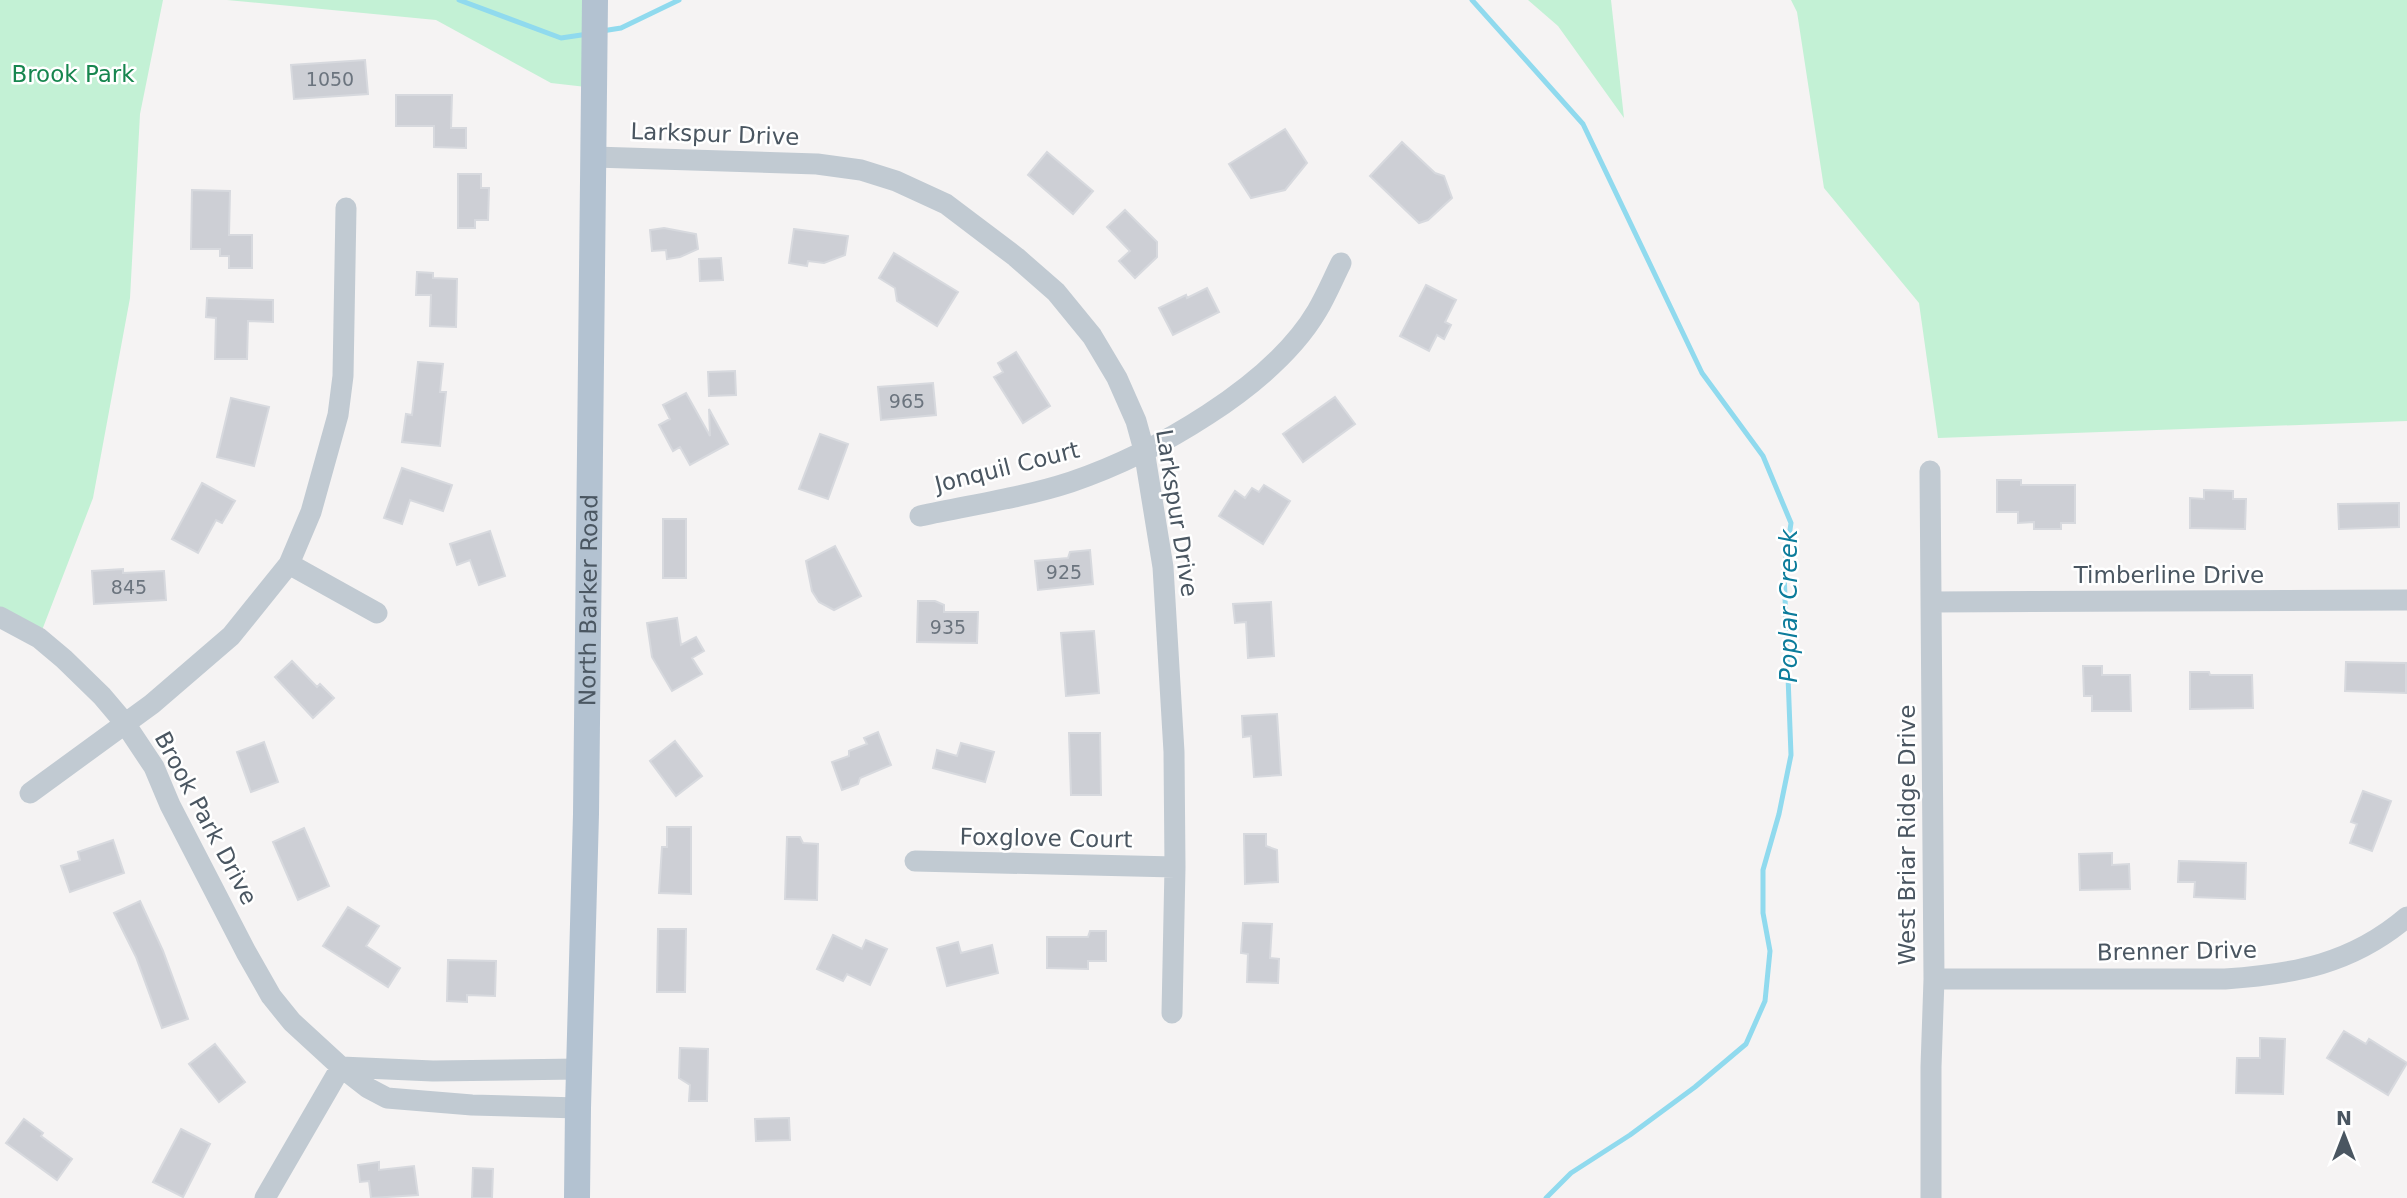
<svg xmlns="http://www.w3.org/2000/svg" width="2407" height="1198" viewBox="0 0 2407 1198" font-family="'DejaVu Sans',sans-serif">
  <style>
    .green { fill: #c3f1d5 }
    .lines { fill: none; stroke-linecap: round; stroke-linejoin: round }
    .stream { stroke: #90daee; stroke-width: 5 }
    .building { fill: #cdcfd5; stroke: #d7d9de; stroke-width: 2 }
    .minor { stroke: #c1cad2; stroke-width: 21 }
    .major { stroke: #b3c2d1; stroke-width: 26 }
    .labels { text-anchor: middle; dominant-baseline: central; stroke-width: 5; stroke-linejoin: round; paint-order: stroke }
    .number-label { font-size: 19px; fill: #6b747e }
    .park-label { font-size: 23px; fill: #17864f; stroke: #fff }
    .street-label { font-size: 23px; fill: #4a5661; stroke: #fff }
    .water-label { font-size: 24px; font-style: italic; fill: #0c7c9b; stroke: #fff }
  </style>
  <rect width="100%" height="100%" fill="#f5f3f3"/>
  <path class="green" d="M0,0H163L140,114L130,298L93,498L39,638L0,617Z
    M227,0H595V88L551,83L436,20Z
    M1528,0H1611L1624,118L1558,26Z
    M1791,0H2407V421L1938,438L1919,303L1824,188L1797,12Z"/>
  <g class="lines">
    <path class="stream" d="M459,0L561,38L588,34
      M1472,0L1583,124L1702,373L1763,456L1791,523L1784,571L1791,755L1779,814L1763,870V913L1770,951L1765,1001L1746,1044L1695,1087L1630,1135L1571,1173L1546,1198
      M602,31L621,28L679,0"/>
  </g>
  <path class="building" d="M365,60L368,94L294,99L291,65Z
    M396,95H452L451,128H466V148L434,147V126H396Z
    M1285,129L1307,163L1285,190L1251,198L1229,164Z
    M1402,142L1435,173L1444,176L1452,198L1428,220L1419,223L1370,176Z
    M1047,152L1093,191L1073,214L1028,175Z
    M458,174H481V188H489L488,220H475V228H458Z
    M192,190L230,191L229,235H252V268H229V256H220V249H191Z
    M1125,210L1157,242V257L1135,278L1119,261L1130,251L1107,227Z
    M664,228L696,234L698,249L680,257L667,259L666,250L652,251L650,230Z
    M794,229L848,236L845,255L824,263L808,261L807,266L789,263Z
    M894,253L958,292L937,326L897,301L895,288L879,278Z
    M721,258L723,280L700,281L699,259Z
    M417,272L433,273V278L457,279L456,327L430,326L431,295H416Z
    M1426,285L1456,300L1445,322L1451,325L1444,339L1437,335L1429,351L1400,336Z
    M1207,288L1219,312L1173,335L1159,308L1186,295L1187,298Z
    M207,298L273,300V322L248,321L247,359H215L216,318L206,317Z
    M1016,352L1050,406L1023,423L994,377L1003,372L998,363Z
    M418,362L443,364L440,392H446L440,446L402,442L406,414L412,415Z
    M735,371L736,395L709,396L708,372Z
    M933,383L936,415L881,420L878,387Z
    M686,393L710,436L709,409L728,444L690,465L680,447L673,451L659,425L670,419L663,405Z
    M1335,397L1355,424L1303,462L1283,434Z
    M231,398L269,407L254,466L217,457Z
    M820,434L848,444L828,499L799,489Z
    M402,468L452,485L443,511L410,500L402,524L384,518Z
    M1997,480H2021V485H2075V523H2061V529H2034V522L2018,523V512H1997Z
    M202,483L235,501L222,523L216,520L198,553L172,539Z
    M1264,485L1290,501L1263,544L1219,516L1235,491L1245,498L1252,488L1259,492Z
    M2204,490L2233,491V499H2246L2245,529L2190,528V498L2204,499Z
    M2399,503V527L2339,529L2338,504Z
    M663,519H686V578H663Z
    M490,531L505,576L479,585L470,560L457,565L450,544Z
    M835,546L861,596L834,610L819,602L812,591L806,561Z
    M1090,550L1093,584L1038,590L1035,561L1068,558L1070,552Z
    M123,569V573L164,571L166,600L94,604L92,571Z
    M918,601H935L944,605V612H978L977,643L917,642Z
    M1271,602L1274,656L1248,658L1246,622L1235,623L1233,604Z
    M677,618L681,645L696,637L704,651L692,658L702,674L672,691L652,657L647,623Z
    M1094,631L1099,693L1066,696L1061,633Z
    M292,661L317,687L320,684L334,698L313,718L275,677Z
    M2346,662L2406,663V693L2345,691Z
    M2083,666H2102V675H2130L2131,711H2092V696H2084Z
    M2190,672H2209L2210,675H2252L2253,708L2190,709Z
    M1277,714L1281,775L1254,777L1251,736L1243,737L1242,716Z
    M878,732L891,765L860,778L858,784L842,790L832,762L849,756V751L867,744L864,738Z
    M1069,733H1100L1101,795H1071Z
    M675,741L702,776L676,796L650,761Z
    M264,742L278,782L251,792L237,752Z
    M961,743L994,752L985,782L933,768L937,750L957,756Z
    M2363,791L2391,801L2372,851L2350,843L2357,824L2351,822Z
    M667,827H691V894L659,893L662,847H667Z
    M304,828L329,886L298,900L273,842Z
    M1244,834H1266V846L1277,850L1278,882L1245,884Z
    M787,837H800L803,843L818,844L817,900L785,899Z
    M113,840L124,873L70,892L61,866L80,860L78,852Z
    M2112,853V865L2129,864L2130,889L2080,890L2079,854Z
    M2179,861L2246,863L2245,899L2194,897L2195,882H2178Z
    M140,901L163,951L188,1019L162,1028L136,957L114,913Z
    M348,907L379,926L366,946L400,968L388,987L323,946Z
    M1243,923L1272,924L1270,958L1279,959L1278,983L1247,982L1248,954L1241,953Z
    M658,929H686L685,992H657Z
    M1090,931H1106V961H1088V969L1047,968V937H1088Z
    M833,935L862,949L866,940L887,949L870,985L847,974L843,981L817,969Z
    M958,942L961,953L992,945L998,973L947,986L937,948Z
    M448,960L496,961L495,996L467,995V1002L447,1001Z
    M2344,1031L2366,1044L2369,1039L2407,1063L2388,1095L2327,1058Z
    M2260,1038L2285,1039L2283,1094L2236,1093L2237,1058H2260Z
    M215,1044L245,1082L219,1102L189,1064Z
    M680,1048L708,1049L707,1101H689L690,1085L679,1078Z
    M789,1118L790,1140L756,1141L755,1119Z
    M24,1119L43,1133L41,1136L72,1159L57,1180L6,1143Z
    M181,1129L210,1144L183,1197L153,1182Z
    M379,1162V1170L414,1166L418,1195L371,1198L369,1181L360,1182L358,1165Z
    M473,1168L493,1169L492,1198H472Z"/>
  <g class="lines">
    <path class="minor" d="M594,157L817,164L861,170L896,181L946,204L1016,257L1056,292L1092,336L1117,378L1136,421L1144,450L1163,567L1174,752L1175,867L1172,1013
      M1930,471L1934,979L1931,1067V1198
      M920,516C970,505 1022,498 1071,482C1153,454 1272,387 1317,311C1326,296 1333,279 1341,263
      M289,564L377,613
      M1932,602L2407,600
      M0,617L39,638L64,659L102,696L124,722L154,767L170,805L246,952L271,996L292,1022L341,1067L368,1088L387,1098L472,1105L578,1108
      M30,793L152,704L231,636L289,564L311,512L338,415L343,376L346,208
      M915,861L1175,867
      M1934,979H2225C2295,974 2352,964 2407,917
      M341,1067L433,1071L578,1069
      M265,1198L341,1067"/>
    <path class="major" id="s1" d="M577,1198L578,1108L586,814L595,0"/>
  </g>
  <g class="labels">
    <g class="number-label">
      <text x="330" y="79">1050</text>
      <text x="907" y="401">965</text>
      <text x="1064" y="572">925</text>
      <text x="129" y="587">845</text>
      <text x="948" y="627">935</text>
    </g>
    <g class="park-label">
      <text x="73" y="74">Brook Park</text>
    </g>
    <g class="street-label">
      <text transform="translate(715 134) rotate(2)">Larkspur Drive</text>
      <text transform="translate(1007 467) rotate(-14)">Jonquil Court</text>
      <text transform="translate(1177 513) rotate(81)">Larkspur Drive</text>
      <text x="2169" y="575">Timberline Drive</text>
      <text stroke="none"><textPath href="#s1" startOffset="598">North Barker Road</textPath></text>
      <text transform="translate(206 818) rotate(62)">Brook Park Drive</text>
      <text transform="translate(1907 835) rotate(-90)">West Briar Ridge Drive</text>
      <text transform="translate(1046 838) rotate(1)">Foxglove Court</text>
      <text transform="translate(2177 951) rotate(-1)">Brenner Drive</text>
    </g>
    <g class="water-label">
      <text transform="translate(1789 606) rotate(-90)">Poplar Creek</text>
    </g>
  </g>
  <g transform="translate(2344 1135)" stroke="#ffffff" stroke-width="5" paint-order="stroke">
  <path d="M0-5L12 26L0 18L-12 26Z" fill="#4a5661"/>
  <text y="-10" font-size="19" font-weight="bold" text-anchor="middle" fill="#4a5661">N</text>
  </g>
</svg>
